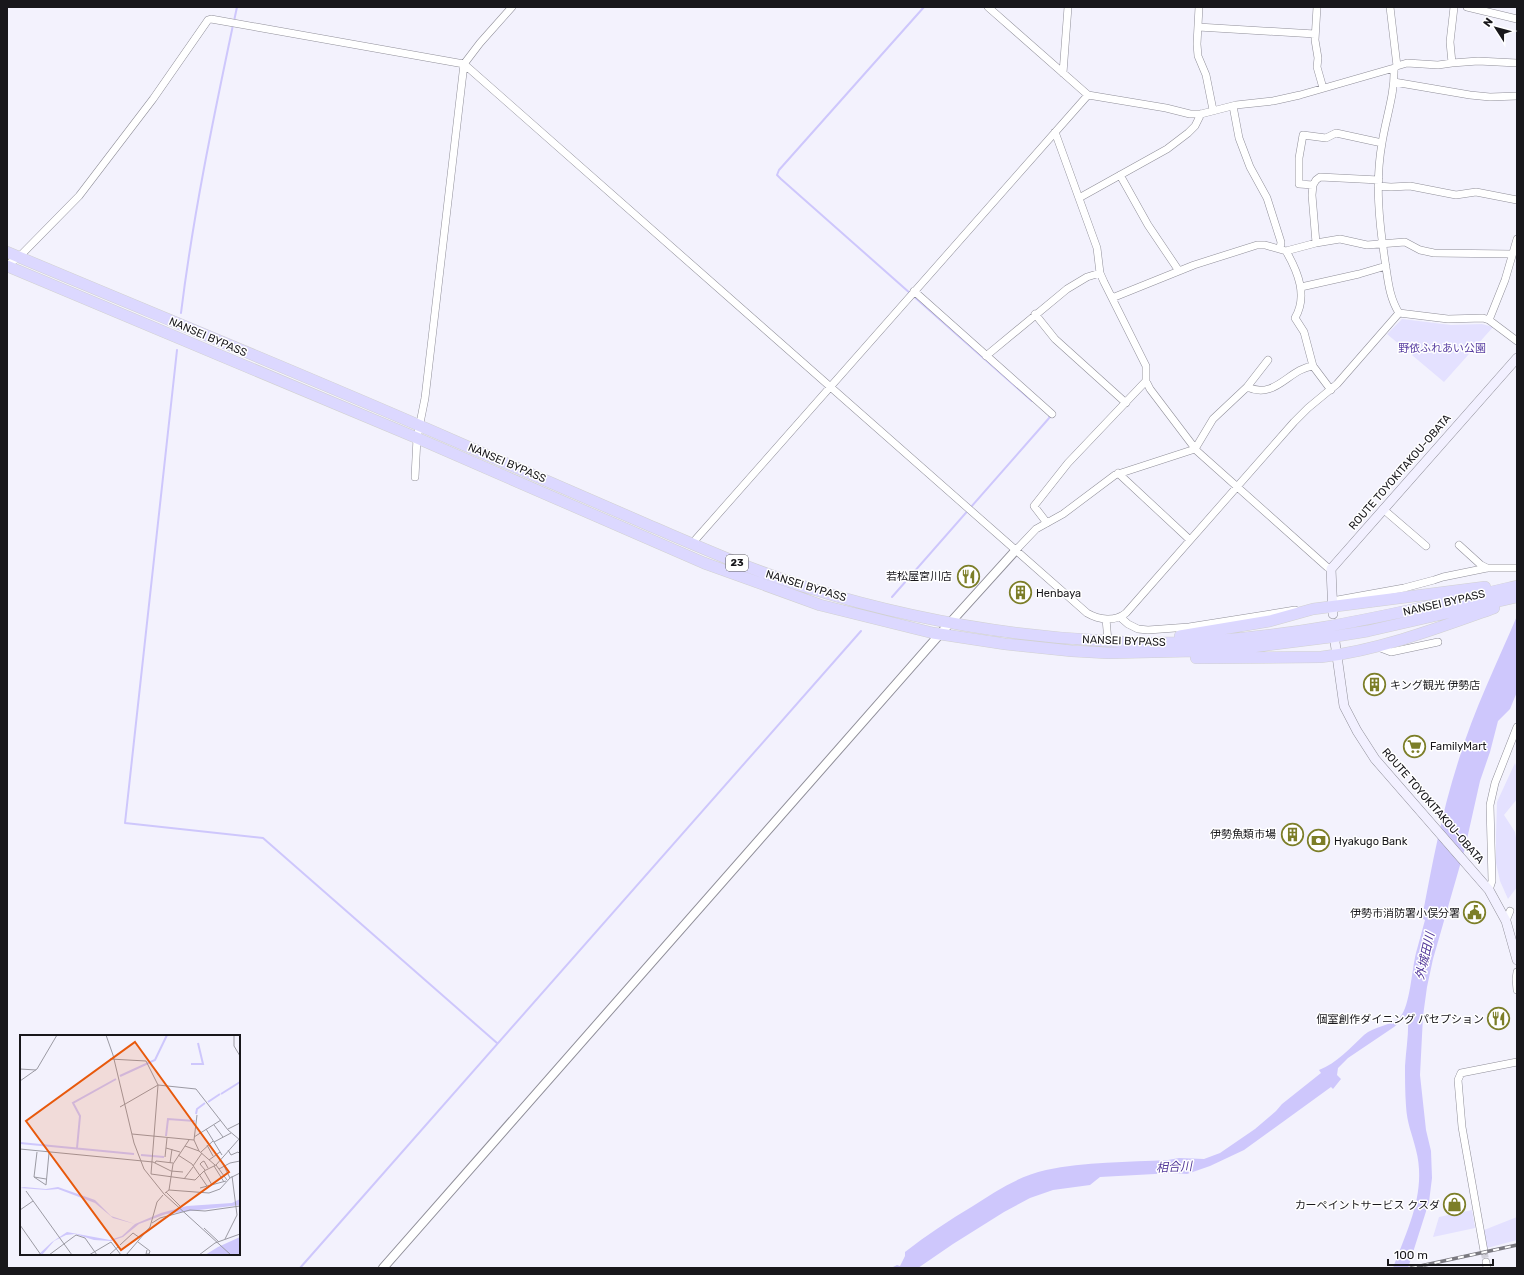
<svg xmlns="http://www.w3.org/2000/svg" width="1524" height="1275" viewBox="0 0 1524 1275" font-family="Rubik,'Noto Sans JP',sans-serif">
  <style>
    .green { fill: #e4e1ff }
    .water { fill: #cec7fc }
    .lines { fill: none; stroke-linecap: round; stroke-linejoin: round }
    .stream { stroke: #cec7fc; stroke-width: 2 }
    .minor-tunnel { stroke: #d2d1db; stroke-width: 7; stroke-dasharray: 7 3.5; stroke-linecap: butt }
    .minor-casing { stroke: #908f99; stroke-width: 8 }
    .tertiary-casing { stroke: #908f99; stroke-width: 10 }
    .secondary-casing { stroke: #908f99; stroke-width: 10 }
    .trunk-casing { stroke: #d1d1d1; stroke-width: 12 }
    .minor { stroke: #fff; stroke-width: 7 }
    .tertiary { stroke: #fff; stroke-width: 8 }
    .secondary { stroke: #f2f0ff; stroke-width: 9 }
    .trunk { stroke: #dcd8ff; stroke-width: 11 }
    .rail-casing { stroke: #7a7980; stroke-width: 3.5 }
    .rail { stroke: #fff; stroke-width: 2; stroke-dasharray: 6; stroke-linecap: butt }
    .labels { text-anchor: middle; dominant-baseline: central; stroke-width: 3; stroke-linejoin: round; paint-order: stroke }
    .shield { fill: #fff; stroke: #5d5d5f; stroke-width: 1 }
    .shield-label { font-size: 10px; font-weight: bold; fill: #18171b }
    .street-label { font-size: 11px; fill: #18171b; stroke: #fff }
    .park-label { font-size: 11px; fill: #583ea1; stroke: #fff }
    .poi-label { font-size: 11px; fill: #18171b; stroke: #fff; text-anchor: end }
    .water-label { font-size: 12px; font-style: italic; fill: #503598; stroke: #fff }
    .inset-river { fill: none; stroke: #cec7fc; stroke-width: 2 }
    .inset-road { fill: none; stroke: #9b9aa3; stroke-width: 1 }
    .view { fill: #e8590c; fill-opacity: 0.15; stroke: #e8590c; stroke-width: 2 }
    .inset-edge { fill: none; stroke: #18171b; stroke-width: 2 }
  </style>
  <rect width="100%" height="100%" fill="#f3f2fd"/>
  <path class="green" d="M1402,319L1451,325L1482,324L1493,327L1444,382L1387,334Z
    M1515,763L1517,769V799L1504,815L1515,832L1517,844V887L1508,899L1500,881L1496,863V835L1497,802Z
    M1472,1210L1475,1228L1433,1237L1439,1217Z
    M1517,1217V1240L1487,1248L1484,1230Z"/>
  <path class="water" d="M1517,616V692L1510,709L1498,721L1490,752L1480,781L1465,848L1433,959L1427,987L1423,1016L1420,1075L1426,1130L1431,1151L1432,1178L1429,1202L1408,1268H1393C1407,1230 1427,1192 1416,1150C1412,1133 1407,1124 1406,1106C1405,1092 1405,1079 1405,1066C1406,1050 1409,1033 1408,1017L1407,1016L1394,1027L1348,1058L1338,1068L1337,1075L1341,1079L1333,1089L1331,1087L1244,1150L1210,1166L1187,1174L1173,1173L1100,1177L1090,1185L1053,1190L1030,1198L1004,1212L953,1244L918,1268H891L897,1265L900,1266L905,1256V1252C927,1235 949,1220 973,1206C996,1191 1019,1176 1046,1170C1084,1162 1129,1162 1168,1160L1179,1158L1204,1159L1220,1153L1255,1129L1276,1111L1282,1104L1321,1073L1319,1070C1337,1063 1350,1048 1364,1035C1374,1026 1391,1026 1400,1017C1410,1007 1412,968 1416,953C1419,942 1422,931 1425,920L1422,918C1432,865 1442,811 1459,759C1474,710 1497,663 1517,616Z"/>
  <g class="lines">
    <path class="stream" d="M924,7L779,170L777,175L781,179L1032,401
      M234,21L237,7
      M181,313C193,216 213,120 233,25
      M177,350L125,823L263,838L497,1043
      M892,597L1050,417L1049,416
      M300,1268L861,631"/>
    <path class="minor-tunnel" d="M1484,1251L1486,1262"/>
    <defs>
      <path id="minor" d="M988,7L1088,95L1166,108L1190,114H1201L1236,105L1273,101L1300,95L1394,68
        M1199,7L1197,44L1198,56L1206,75L1213,110
        M1317,7L1315,40L1318,58L1317,67L1323,88
        M1390,7L1397,66L1394,68C1395,94 1386,117 1382,143C1375,182 1379,222 1385,261C1388,280 1389,297 1399,313
        M1467,7L1517,19
        M1198,27L1315,34
        M1452,63L1450,42L1454,7
        M1397,66L1407,63L1438,65L1452,63L1478,61L1517,63
        M1063,73L1068,7
        M1394,82L1470,95L1490,97L1517,96
        M1233,106L1239,138L1250,167L1267,198L1281,242L1280,249
        M1055,132L1097,248L1100,273L1104,282L1146,366V381L1150,389L1197,451L1327,567L1331,569
        M1120,175L1148,225L1179,271
        M1379,180L1320,177L1316,180L1313,185L1299,184V158L1303,135L1326,138L1336,133L1382,143
        M1313,185L1312,195L1316,243
        M1378,186L1391,187L1410,186L1456,195L1476,192L1517,200
        M1079,198L1167,149L1188,133L1195,126L1201,114
        M1286,251C1298,272 1308,296 1295,318L1304,332L1313,366L1331,390
        M7,265L19,257L79,196L153,99L208,20L211,19L464,64L1087,613C1099,620 1115,622 1126,613L1294,422L1308,408L1337,384L1399,313
        M1301,287L1359,274L1386,266
        M914,291L1052,414
        M1112,298L1194,265L1257,245H1265L1286,251L1316,243L1340,239L1367,245L1405,242L1420,250L1434,253L1512,254
        M1399,313L1448,319L1483,318L1489,320L1517,341
        M1035,314L1055,339L1126,403
        M1489,320L1505,280L1517,239
        M986,356L1067,289L1087,277L1100,273
        M1247,387C1276,400 1288,369 1313,366
        M1118,473L1190,540
        M415,477L417,438L425,398L464,64L480,43L512,7
        M1383,509L1426,546
        M1047,523L1034,506L1068,463L1146,381
        M696,539L1088,95
        M1459,545L1481,565L1487,568
        M1015,551L1036,529L1063,514L1115,475L1195,449L1213,419L1247,387L1268,360
        M1332,601L1404,588L1434,580L1443,577L1487,568H1516
        M1120,617L1128,624L1138,629L1148,630L1189,627L1295,610
        M1106,619L1108,641
        M1378,647L1391,652L1438,642
        M1489,890L1492,881L1490,805L1495,783L1517,727
        M1506,921L1510,911
        M1517,972L1516,979L1517,990
        M1484,1251L1462,1127L1458,1080L1461,1073L1517,1062
        M1486,1262L1487,1268"/>
      <path id="tertiary" d="M383,1268L940,634L1015,551"/>
      <path id="secondary" d="M1333,614L1331,569L1517,358
        M1335,642L1344,706L1357,731L1375,759L1489,890L1506,921L1517,960"/>
      <path id="trunk" d="M7,252C154,314 302,374 448,438C514,467 580,495 646,524C700,547 753,571 809,588C906,618 1007,636 1107,641C1118,641 1128,643 1139,643C1268,645 1393,615 1517,586
        M7,266L417,438L704,563L820,605L933,633L1005,644L1072,651L1108,653L1196,651L1244,648L1331,637L1368,631L1517,597
        M1180,636L1270,621L1313,609L1485,587
        M1196,658L1321,657C1380,650 1438,628 1494,608"/>
    </defs>
    <use href="#minor" class="minor-casing"/>
    <use href="#tertiary" class="tertiary-casing"/>
    <use href="#secondary" class="secondary-casing"/>
    <use href="#trunk" class="trunk-casing"/>
    <use href="#minor" class="minor"/>
    <use href="#tertiary" class="tertiary"/>
    <use href="#secondary" class="secondary"/>
    <use href="#trunk" class="trunk"/>
    <defs>
      <path id="rail" d="M1411,1268L1517,1245"/>
    </defs>
    <use href="#rail" class="rail-casing"/>
    <use href="#rail" class="rail"/>
  </g>
  <defs>
    <symbol id="restaurant-ring" viewBox="-11 -11 22 22"><circle r="9.5" fill="#fff" stroke="#7c7e28" stroke-width="1.5"/><path d="M-5-6h1v4h1v-4h1v4h1v-4h1v5L-1.5 .5V6h-2V.5L-5-1ZM5-6V6H3V1.5H1.5Q1.5-4 5-6Z" fill="#7c7e28"/></symbol>
    <symbol id="building-ring" viewBox="-11 -11 22 22"><circle r="9.5" fill="#fff" stroke="#7c7e28" stroke-width="1.5"/><path d="M-4-6H4V6H1V3H-1V6H-4ZM-2.5-4.3h1.7v1.8h-1.7ZM.8-4.3h1.7v1.8H.8ZM-2.5-1h1.7V.8h-1.7ZM.8-1h1.7V.8H.8Z" fill="#7c7e28"/></symbol>
    <symbol id="supermarket-ring" viewBox="-11 -11 22 22"><circle r="9.5" fill="#fff" stroke="#7c7e28" stroke-width="1.5"/><path d="M-6-5.5h2.5l.6 2H6L4.5 2H-2.5L-4.4-4H-6ZM-1.5 3.2a1.3 1.3 0 1 0 .1 0ZM3 3.2a1.3 1.3 0 1 0 .1 0Z" fill="#7c7e28"/></symbol>
    <symbol id="bank-ring" viewBox="-11 -11 22 22"><circle r="9.5" fill="#fff" stroke="#7c7e28" stroke-width="1.5"/><path d="M-6-4H6V4H-6ZM0-2.3a2.3 2.3 0 1 0 0 4.6a2.3 2.3 0 1 0 0-4.6Z" fill="#7c7e28"/></symbol>
    <symbol id="civic-ring" viewBox="-11 -11 22 22"><circle r="9.5" fill="#fff" stroke="#7c7e28" stroke-width="1.5"/><path d="M-.6-6.5H3V-4.5H.6V-3L4-1V1h2V6H-6V1h2V-1L-.6-3ZM-1.2 2.5V6h2.4V2.5Z" fill="#7c7e28"/></symbol>
    <symbol id="shop-ring" viewBox="-11 -11 22 22"><circle r="9.5" fill="#fff" stroke="#7c7e28" stroke-width="1.5"/><path d="M-5-2.5h2.3a2.7 3.5 0 0 1 5.4 0H5L5.5 6h-11ZM-1.5-2.5h3a1.5 2.3 0 0 0-3 0Z" fill="#7c7e28"/></symbol>
  </defs>
  <g fill-rule="evenodd">
    <use href="#restaurant-ring" x="956" y="564" width="25" height="25"/>
    <use href="#building-ring" x="1008" y="580" width="25" height="25"/>
    <use href="#building-ring" x="1362" y="672" width="25" height="25"/>
    <use href="#supermarket-ring" x="1402" y="734" width="25" height="25"/>
    <use href="#building-ring" x="1280" y="822" width="25" height="25"/>
    <use href="#bank-ring" x="1306" y="828" width="25" height="25"/>
    <use href="#civic-ring" x="1462" y="900" width="25" height="25"/>
    <use href="#restaurant-ring" x="1486" y="1006" width="25" height="25"/>
    <use href="#shop-ring" x="1442" y="1192" width="25" height="25"/>
  </g>
  <g class="labels">
    <rect class="shield" x="726" y="555" width="22" height="16" rx="3"/>
    <g class="shield-label">
      <text x="737" y="563">23</text>
    </g>
    <g class="street-label">
      <text transform="translate(208 337) rotate(23)">NANSEI BYPASS</text>
      <text transform="translate(507 463) rotate(23)">NANSEI BYPASS</text>
      <text transform="translate(1400 472) rotate(-49)">ROUTE TOYOKITAKOU-OBATA</text>
      <text transform="translate(806 586) rotate(17)">NANSEI BYPASS</text>
      <text transform="translate(1444 603) rotate(-13)">NANSEI BYPASS</text>
      <text transform="translate(1124 641) rotate(2)">NANSEI BYPASS</text>
      <text transform="translate(1433 806) rotate(49)">ROUTE TOYOKITAKOU-OBATA</text>
    </g>
    <g class="park-label">
      <text x="1442" y="348">野依ふれあい公園</text>
    </g>
    <g class="poi-label">
      <text x="952" y="576">若松屋宮川店</text>
      <text x="1036" y="593" text-anchor="start">Henbaya</text>
      <text x="1390" y="685" text-anchor="start">キング観光 伊勢店</text>
      <text x="1430" y="746" text-anchor="start">FamilyMart</text>
      <text x="1276" y="834">伊勢魚類市場</text>
      <text x="1334" y="841" text-anchor="start">Hyakugo Bank</text>
      <text x="1460" y="913">伊勢市消防署小俣分署</text>
      <text x="1484" y="1019">個室創作ダイニング パセプション</text>
      <text x="1440" y="1205">カーペイントサービス クスダ</text>
    </g>
    <g class="water-label">
      <text transform="translate(1425 956) rotate(-77)">外城田川</text>
      <text transform="translate(1174 1167) rotate(-3)">相合川</text>
    </g>
  </g>
  <g transform="translate(20 1035)">
    <rect width="220" height="220" fill="#f3f2fd"/>
    <path d="M4,152L26,154L38,152L75,165L91,181L115,189L141,178L167,171L212,168L220,164V170L146,179L119,189L103,202L91,206L74,205L55,199L46,200L34,206L22,220H18L32,207L47,197L90,205L102,201L115,189L93,183L75,168L38,154L27,155L0,153ZM220,202V220H185L198,212Z" fill="#cec7fc"/>
    <path class="inset-river" d="M171,29H183L178,8M100,41L135,25L147,0M201,59L220,47M188,67L200,59M176,79L177,74L185,68M146,101L148,84L175,86M0,108L114,119M57,113L60,81L53,68L96,44M121,120L144,122"/>
    <path class="inset-road" d="M86,0L93,20L114,108L124,134L144,159L211,220M214,0V11L220,21M90,24L126,26L138,50L131,139L175,145M0,34L16,35M0,46L17,34L37,0M100,72L138,50L176,54L208,95L220,105M177,80L174,105L179,116L195,130M194,90L203,102M186,94L202,120M208,94L220,88M112,99L174,105M174,102L201,85M194,107L211,98M187,110L193,121M165,111L179,116M146,113L160,117M0,114L133,127L151,136L163,137M208,115L211,120L218,117L220,119M17,117L14,142L26,144M181,117L193,106M158,120L172,129L187,151M145,122L147,103M189,125L200,117M135,128L136,126L153,128M150,128L152,114M196,130L207,145M173,131L182,118M194,131L204,147M204,131L210,143M199,134L210,128L220,126M185,135L180,129L182,127L184,126L188,133M184,136L192,150M14,142L26,150L29,118M164,144L173,132M175,145L184,136L196,130L219,104M180,153L206,146M149,155L153,129L169,105M6,156L52,220M146,157L160,171M145,158L149,155L189,158L200,154L210,143L220,138M0,175L13,166M132,188L140,183L170,175L185,176L220,171M0,190L21,220M184,193L199,207M65,203L77,220M205,204L217,180L212,141M118,207L130,216L129,219H126L127,215M100,210L113,198L120,203M29,220L56,200L65,203M69,220L91,207L101,220M89,220L99,211M106,220L130,192L137,167L143,160M179,220L195,208L220,199"/>
    <path class="view" d="M115,7L209,137L101,215L6,86Z"/>
    <rect width="220" height="220" class="inset-edge"/>
  </g>
  <rect width="1524" height="1275" fill="none" stroke="#18171b" stroke-width="16"/>
  <g transform="translate(1496 28) rotate(306)" stroke="#ffffff" stroke-width="3" paint-order="stroke">
  <path d="M0-3L7 15L0 10L-7 15Z" fill="#18171b"/>
  <text y="-6" font-size="11" font-weight="bold" text-anchor="middle" fill="#18171b">N</text>
  </g>
  <path d="M1388 1259v6h105v-6" fill="none" stroke="#18171b" stroke-width="2"/>
  <text x="1394" y="1259" font-size="12" fill="#18171b" stroke="#ffffff" stroke-width="3" paint-order="stroke">100 m</text>
</svg>
